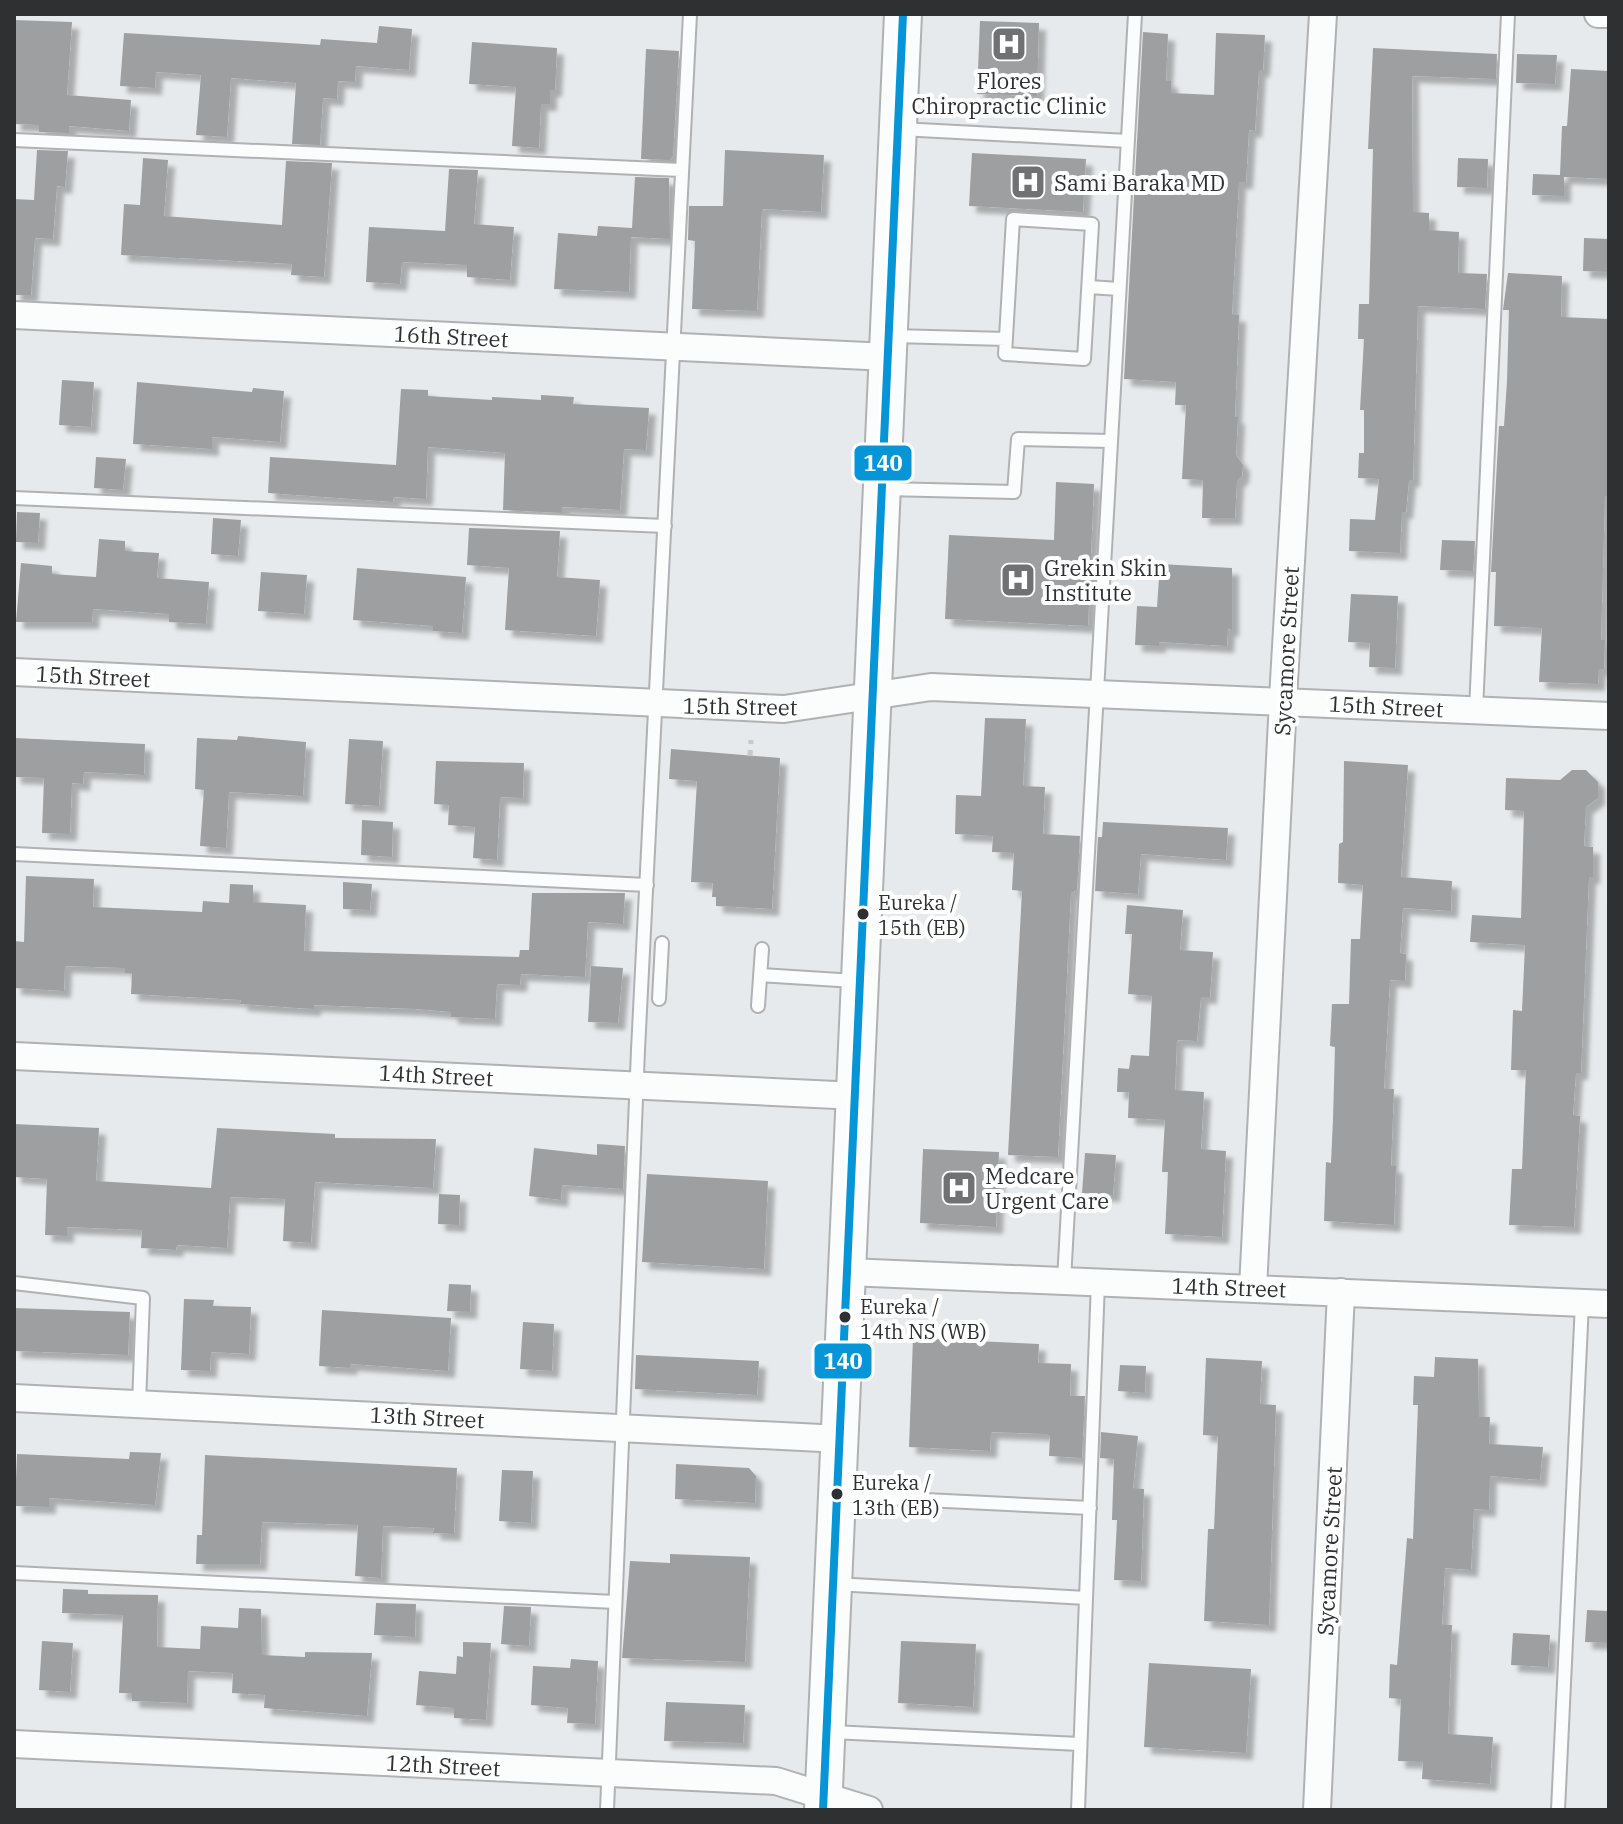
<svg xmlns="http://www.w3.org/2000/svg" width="1623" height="1824" viewBox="0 0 1623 1824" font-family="'IBM Plex Serif',serif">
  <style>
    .building { fill: #9d9fa0; filter: url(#shadow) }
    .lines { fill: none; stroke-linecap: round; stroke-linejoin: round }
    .service-casing { stroke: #afb1b3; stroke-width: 16 }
    .minor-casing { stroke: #afb1b3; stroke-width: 30 }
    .secondary-casing { stroke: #afb1b3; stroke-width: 40 }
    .path { stroke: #c7c8c8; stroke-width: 5; stroke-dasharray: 6 6; stroke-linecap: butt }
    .service { stroke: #fbfcfc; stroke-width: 12 }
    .minor { stroke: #fbfcfc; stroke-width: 26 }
    .secondary { stroke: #fbfcfc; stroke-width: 36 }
    .bus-1-casing { stroke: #fff; stroke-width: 14 }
    .bus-1 { stroke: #0696d7; stroke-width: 8 }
    .bus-dot { fill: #2e3032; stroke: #fff; stroke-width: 3 }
    .labels { text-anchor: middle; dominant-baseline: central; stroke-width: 8; stroke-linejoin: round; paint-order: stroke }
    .bus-label { font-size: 20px; fill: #2e3032; stroke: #fff; text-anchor: start }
    .poi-label { font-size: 22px; fill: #2e3032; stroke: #fff; text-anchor: start }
    .street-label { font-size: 22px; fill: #2e3032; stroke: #fff }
    .line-badge { stroke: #fff; stroke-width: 3 }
    .badge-label { font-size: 22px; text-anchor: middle; font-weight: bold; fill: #fff }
  </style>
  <defs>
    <filter id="shadow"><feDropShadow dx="7" dy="7" stdDeviation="2" flood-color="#0004"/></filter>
  </defs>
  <rect width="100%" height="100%" fill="#e7eaec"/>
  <path class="building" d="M14,20L72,22L67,95L131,100L129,131L69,126V133L39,132V125L14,124Z
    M980,21L1039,23L1037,96L977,94Z
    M379,26L412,29L409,70L356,66L355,82L338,81L337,99L323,98L320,145L292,144L296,83L231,78L227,137L196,135L201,75L156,72L155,88L120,86L124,33L320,45L321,39L377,43Z
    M1143,32L1168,34L1166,81H1171V93L1214,95L1216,33L1265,35L1263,70H1259L1255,131L1249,130L1246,182H1239L1232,315H1239L1235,417H1238L1236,455L1243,465L1242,476L1237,481L1235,518H1202L1203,480L1182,479L1186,405H1175L1176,382L1124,379Z
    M472,42L557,48L555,90H550V104H541L539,148L512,146L516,87L469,84Z
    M1373,48L1497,54L1496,79L1412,76L1413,212L1429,213V230L1459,232L1458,273L1487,274L1485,309L1418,306L1413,480H1409L1406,512H1402L1400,553L1349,551L1350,519L1375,520L1379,479L1358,478L1359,453H1364V410H1360L1364,339H1358L1359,304H1369L1373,149H1368Z
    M646,49L679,51L673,156L670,160L641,159Z
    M1517,54L1557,55L1555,84L1516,83Z
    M1571,69L1609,71V179L1564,177V196L1532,195L1533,174L1560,175L1562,126H1567Z
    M37,150L68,151L65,187L57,186L53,239L35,238L31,295H14V199L34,200Z
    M725,150L824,155L821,212L762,209L757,311L692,309L695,241L688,240L689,206H723Z
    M972,153L1086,159L1083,212L969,206Z
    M143,158L168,160L164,216L282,225L286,161L332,163L324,277L291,275L292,264L121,255L124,204L140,205Z
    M1458,158L1488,159L1487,188L1457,187Z
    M449,169L478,170L474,224L514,227L510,280L467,277V265L402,262L400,284L366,282L369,227L445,231Z
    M635,177L669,178L670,239L631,237L629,292L554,289L558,233L597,236L598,226L632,228Z
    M1584,238L1609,239V272L1583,271Z
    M1508,273L1562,276L1561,317L1609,319V496H1605L1601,640H1605L1604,669H1599L1598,684L1539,682L1542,628L1494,626L1496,572H1491L1499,426H1504L1507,381L1509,310H1503Z
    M62,380L94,382L91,427L59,425Z
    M137,382L252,392L253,388L284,391L280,442L212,437V449L133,444Z
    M401,389L428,390V396L492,400V397L541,400V395L574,397L573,404L649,408L646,450L624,449L620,510L562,507V513L503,510L505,453L428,447L426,499L394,497L393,502L268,493L270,457L396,465Z
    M96,457L126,459L123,490L94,488Z
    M1056,482L1094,484L1088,626L945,619L949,535L1054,540Z
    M17,512L40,513L38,543L16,542Z
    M213,518L241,520L238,556L211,554Z
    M469,528L560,531L557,577L600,580L596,636L505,630L509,568L467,565Z
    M99,539L125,541V551L159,553L157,578L209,582L206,624L169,622V614L93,609L92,622H16L21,563L52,566V574L96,577Z
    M1442,540L1475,541L1473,571L1440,570Z
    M1160,564L1232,568V630L1228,629L1227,646L1159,642V646L1135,645L1137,606L1157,607Z
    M357,568L466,577L462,633L433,631V626L353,620Z
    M261,572L307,575L304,614L258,611Z
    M1351,594L1398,596L1395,668L1369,667L1370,643L1348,642Z
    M985,718L1026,719L1023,786L1045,787L1043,834L1080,836L1077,890L1071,893L1058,1157L1008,1155L1022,891L1012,890L1014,853L992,852L993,836L955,834L956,795L981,796Z
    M238,736L306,742L303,796L229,792L226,848L200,846L204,790L195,789L197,738L237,740Z
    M14,738L145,744L144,775L84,772L83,784L72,783L70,834L42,833L44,778L14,777Z
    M349,739L383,741L379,806L345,804Z
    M671,749L780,758L772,909L716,906V897H712L713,883L691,882L697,781L669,779Z
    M436,761L524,763L523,798L500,797L497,860L473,858L475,827L448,825L449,805L434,804Z
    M1344,761L1408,765L1401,877L1452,881L1451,911L1403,908L1400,953L1406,954L1405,981L1390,980L1384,1089H1394L1391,1166H1396L1394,1225L1324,1221L1326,1162L1331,1163L1333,1119L1335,1047L1330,1046L1332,1004H1349L1351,939H1360L1363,885L1338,883L1339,844L1343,842Z
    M1572,770H1586L1598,782V798L1586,807L1584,846L1593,847V877H1589L1581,1073H1576L1573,1115L1580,1116L1574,1227L1509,1225L1512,1169H1522L1526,1070H1511L1513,1010L1522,1011L1525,945L1470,942L1472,915L1521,918L1524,811L1505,810L1506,778L1560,780Z
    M362,820L393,822L392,857L361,855Z
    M1103,822L1228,828L1226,860L1141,854L1138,894L1095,891L1098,837H1102Z
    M26,876L94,879L93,907L202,912L203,901L229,903L230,884L253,885V902L306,905L304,951L519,957L520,950H529L532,893H625L623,924L588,922L585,977L521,974L520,985L497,984L495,1019L451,1017V1012L416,1009L314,1005V1009L297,1008L240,1004L241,1000L131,994L132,973H125V968L65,966L64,991L14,988V941L24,942Z
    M343,882L372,884L370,910L343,909Z
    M1127,905L1183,910L1180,950L1213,952L1210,997H1201L1197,1041L1177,1040L1175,1090L1204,1092L1201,1149L1226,1151L1222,1237L1165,1234L1168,1172H1162L1165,1120L1128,1118L1129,1092H1117L1118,1068L1129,1069L1131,1055L1149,1056L1152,996L1128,994L1132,934H1125Z
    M591,966L623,968L618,1023L588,1022Z
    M14,1124L99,1128L96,1181L211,1188L217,1128L335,1134V1138L436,1139L433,1188L315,1182L311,1243L283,1241L285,1199L230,1197L227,1248L177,1245L176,1250L141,1248L142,1230L67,1227V1236L45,1235L47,1179L14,1177Z
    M597,1144L625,1146L623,1189L562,1185L561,1200L529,1196L534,1148L597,1155Z
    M923,1149L999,1152L996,1227L920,1223Z
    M1085,1153L1116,1155L1113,1195L1082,1193Z
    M647,1174L768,1181L764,1269L642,1262Z
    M439,1194L460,1195L459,1225L438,1224Z
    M449,1284L471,1285L470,1312L447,1311Z
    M184,1299L214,1300L213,1306L251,1307L249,1354L211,1352L210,1371L181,1370Z
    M14,1308L130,1312L128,1355L14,1351Z
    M322,1310L451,1318L448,1371L351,1364L350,1368L319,1366Z
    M523,1322L554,1324L552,1371L520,1369Z
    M913,1338L1039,1344L1038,1363L1071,1364L1070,1396H1085L1082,1458L1049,1456L1050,1436L1046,1434L991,1432L990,1451L909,1447Z
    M636,1355L759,1361L757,1395L635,1389Z
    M1435,1357L1478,1359L1479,1417H1490L1489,1444L1543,1447L1540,1480L1490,1476L1489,1510L1474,1509L1471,1570L1445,1568L1442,1625H1452L1448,1734L1493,1737L1490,1784L1422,1779L1423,1762L1398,1761L1401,1699L1389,1698L1390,1664L1397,1665L1407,1538L1413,1539L1418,1405H1413L1414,1376L1434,1377Z
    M1206,1358L1262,1361L1260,1404L1276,1405L1269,1625L1204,1621L1208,1529H1214L1218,1436L1203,1435Z
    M1120,1365L1146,1366L1145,1393L1118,1391Z
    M1101,1432L1138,1436L1133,1488L1144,1489L1141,1581L1114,1580L1117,1520H1112L1114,1459L1100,1458Z
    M130,1452L161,1453L155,1505L49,1498V1507L15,1506L17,1454L129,1459Z
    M205,1455L457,1468L454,1534L433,1533L434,1528L383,1526L381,1578L355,1576L358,1525L262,1522L260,1564H196L197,1535H202Z
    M676,1464L749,1468L756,1476L755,1503L675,1499Z
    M502,1470L533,1471L531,1523L499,1521Z
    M670,1554L750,1557L745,1662L622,1658L630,1561L670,1563Z
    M63,1589L88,1590V1594L158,1595L157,1647L200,1649L201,1626L238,1628L239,1608L261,1609L262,1655L305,1657V1652L372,1653L367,1716L264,1708L265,1695L232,1693L233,1673L188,1671L187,1703L132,1701V1693H119L123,1615L62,1613Z
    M376,1603L416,1604L415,1637L374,1635Z
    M504,1606L531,1607L529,1646L501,1644Z
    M1587,1610L1609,1611V1643L1585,1642Z
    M1513,1633L1550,1635L1548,1667L1511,1665Z
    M42,1641L73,1643L70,1692L39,1690Z
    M901,1641L976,1644L973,1707L898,1703Z
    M463,1642L491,1643L486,1720L454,1718V1708L416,1705L419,1671L456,1674L457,1656L463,1657Z
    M571,1659L598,1661L595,1724L567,1723L568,1708L531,1705L533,1666L570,1668Z
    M1149,1663L1251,1669L1246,1753L1144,1747Z
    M666,1702L745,1705L743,1743L664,1741Z"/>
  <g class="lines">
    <defs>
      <path id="service" d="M900,129L1128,141
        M14,140L681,170
        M1013,219L1092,224L1084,359L1005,354Z
        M1089,287L1119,289
        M893,336L1006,339
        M885,489L1014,492L1018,439L1110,441
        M14,498L665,526
        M1476,710L1508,14
        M14,854L647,885
        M760,975L855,981
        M659,999L662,943
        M758,1006L762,949
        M1064,1280L1135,14
        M14,1283L143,1298L139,1404
        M842,1496L1090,1508
        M14,1573L615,1602
        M835,1584L1086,1598
        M832,1732L1080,1744
        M607,1810L638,1050L690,14
        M1078,1810L1098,1282
        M1558,1810L1582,1303"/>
      <path id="minor" d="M1598,14H1609
        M14,315L888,357
        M14,672L784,709L931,687L1609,716
        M14,1056L857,1096
        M848,1272L1609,1304
        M1253,1288L1284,681L1323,14
        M14,1398L841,1439
        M14,1744L776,1781L869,1810
        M1317,1810L1341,1292"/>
      <path id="secondary" d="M823,1810L903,14"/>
    </defs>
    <use href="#service" class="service-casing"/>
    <use href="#minor" class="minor-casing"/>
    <use href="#secondary" class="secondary-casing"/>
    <path class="path" d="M750,756L751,740"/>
    <use href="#service" class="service"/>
    <use href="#minor" class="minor"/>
    <use href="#secondary" class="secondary"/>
    <defs>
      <path id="bus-1" d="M823,1810L903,14"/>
    </defs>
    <use href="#bus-1" class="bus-1-casing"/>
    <use href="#bus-1" class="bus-1"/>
  </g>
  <defs>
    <symbol id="hospital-square" viewBox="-11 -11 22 22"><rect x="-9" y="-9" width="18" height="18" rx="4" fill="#6f7173" stroke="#fff"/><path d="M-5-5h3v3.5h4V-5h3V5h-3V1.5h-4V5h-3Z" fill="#fff"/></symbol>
  </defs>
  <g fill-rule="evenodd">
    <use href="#hospital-square" x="989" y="24" width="40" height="40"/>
    <use href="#hospital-square" x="1008" y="162" width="40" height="40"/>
    <use href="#hospital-square" x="998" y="560" width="40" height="40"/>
    <use href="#hospital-square" x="939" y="1168" width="40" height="40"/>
  </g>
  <g class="bus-dot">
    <circle cx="863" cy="914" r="7"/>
    <circle cx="845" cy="1317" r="7"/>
    <circle cx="837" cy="1494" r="7"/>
  </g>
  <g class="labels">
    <g class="bus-label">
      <text x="878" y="902">Eureka /<tspan x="878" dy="25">15th (EB)</tspan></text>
      <text x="860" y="1306">Eureka /<tspan x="860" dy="25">14th NS (WB)</tspan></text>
      <text x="852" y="1482">Eureka /<tspan x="852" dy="25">13th (EB)</tspan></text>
    </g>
    <g class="poi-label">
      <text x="1009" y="80" text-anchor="middle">Flores<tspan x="1009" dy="25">Chiropractic Clinic</tspan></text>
      <text x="1054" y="182">Sami Baraka MD</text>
      <text x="1044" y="567">Grekin Skin<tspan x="1044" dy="25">Institute</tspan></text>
      <text x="985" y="1175">Medcare<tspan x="985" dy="25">Urgent Care</tspan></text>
    </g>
    <g class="street-label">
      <text transform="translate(451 336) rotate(3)">16th Street</text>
      <text transform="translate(1286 651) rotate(-87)">Sycamore Street</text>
      <text transform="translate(93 676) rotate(3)">15th Street</text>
      <text transform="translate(740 706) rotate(1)">15th Street</text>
      <text transform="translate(1386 706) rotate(3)">15th Street</text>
      <text transform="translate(436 1075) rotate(3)">14th Street</text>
      <text transform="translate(1229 1287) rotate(2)">14th Street</text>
      <text transform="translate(427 1417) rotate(3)">13th Street</text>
      <text transform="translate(1329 1551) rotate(-87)">Sycamore Street</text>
      <text transform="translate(443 1765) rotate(3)">12th Street</text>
    </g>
  </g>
  <g class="line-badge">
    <rect x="853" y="444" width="60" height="38" rx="8" fill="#0696d7"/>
    <rect x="813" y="1342" width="60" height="38" rx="8" fill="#0696d7"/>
  </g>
  <g class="badge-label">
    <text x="883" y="471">140</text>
    <text x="843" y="1369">140</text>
  </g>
  <rect width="1623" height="1824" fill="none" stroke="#2e3032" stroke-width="32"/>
</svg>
